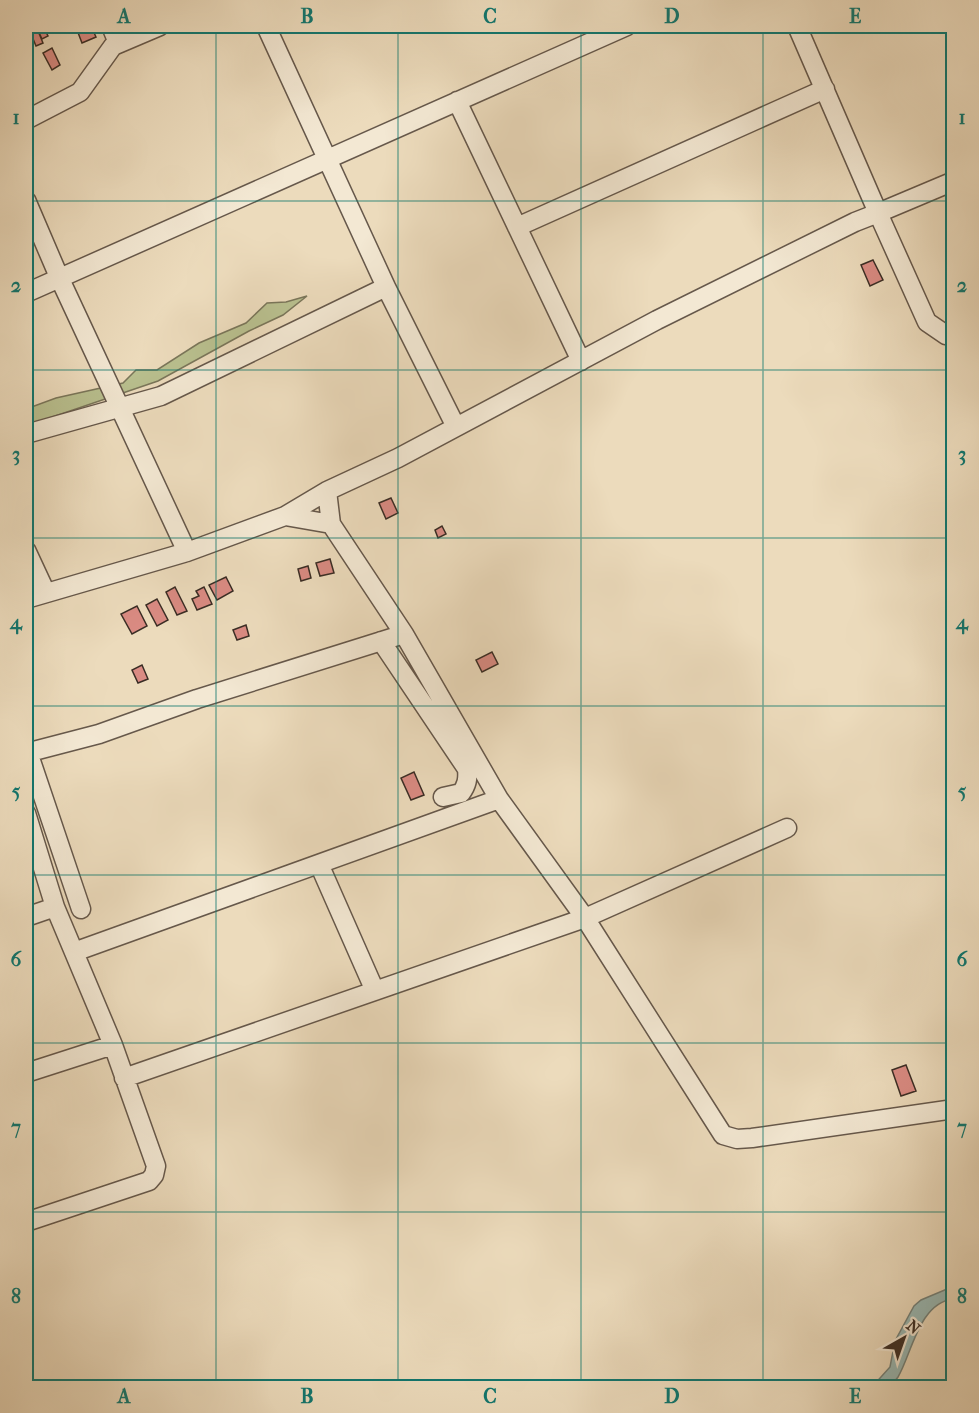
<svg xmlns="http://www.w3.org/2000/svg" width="979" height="1413" viewBox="0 0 979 1413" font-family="'IM FELL French Canon',serif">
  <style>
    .green { fill: #b9c08f; stroke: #7a765a; stroke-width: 1.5 }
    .water { fill: #99bab6; stroke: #73827c; stroke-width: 1.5 }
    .building { fill: #da8b83; stroke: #3a2d25; stroke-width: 1.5 }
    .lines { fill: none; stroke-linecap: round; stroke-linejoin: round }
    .minor-casing { stroke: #66584b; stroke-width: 21 }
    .minor { stroke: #f3e8d3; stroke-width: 18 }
    .grid { fill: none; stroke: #0f766e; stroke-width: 1.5; stroke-opacity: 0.55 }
    .neatline { fill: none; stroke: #0f766e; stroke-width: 2 }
    .grid-label { font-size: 20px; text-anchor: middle; font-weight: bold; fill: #0f766e }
  </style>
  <rect width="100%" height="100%" fill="#ecdbbc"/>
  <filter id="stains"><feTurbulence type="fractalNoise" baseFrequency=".00333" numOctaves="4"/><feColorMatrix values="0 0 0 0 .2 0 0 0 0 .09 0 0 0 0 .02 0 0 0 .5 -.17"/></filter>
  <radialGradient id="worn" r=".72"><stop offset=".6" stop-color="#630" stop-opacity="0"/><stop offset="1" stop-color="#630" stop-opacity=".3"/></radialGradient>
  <path class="green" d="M307,296L283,315L249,331L158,381L26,426V409L56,398L123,383L136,370H157L199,343L246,323L267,303L286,302Z"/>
  <path class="water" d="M947,1289H953V1299C919,1303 912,1353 898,1377C896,1380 892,1384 889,1387H872L890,1367L895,1341L914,1306L921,1300Z"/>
  <path class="building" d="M36,26L43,43L36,46L29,29Z
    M36,26H43L48,36L42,39Z
    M89,26H91L96,37L82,43L77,30Z
    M52,48L60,65L52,70L43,53Z
    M873,260L883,280L870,286L861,265Z
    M391,498L398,513L386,519L379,503Z
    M442,526L446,534L438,538L435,530Z
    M330,559L334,573L320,576L316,563Z
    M308,566L311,578L301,581L298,569Z
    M226,577L233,591L217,600L209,585Z
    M175,587L187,611L177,615L166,592Z
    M204,587L212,604L197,610L192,599L199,596L196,591Z
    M157,599L168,620L157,626L146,605Z
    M137,606L147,626L132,634L121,614Z
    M246,625L249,636L237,640L233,630Z
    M492,652L498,664L482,672L476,660Z
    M142,665L148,679L138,683L132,670Z
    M414,772L424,795L411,800L401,778Z
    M906,1065L916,1091L901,1096L892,1070Z"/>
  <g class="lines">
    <defs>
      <path id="minor" d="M111,26L118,43
        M266,26L386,287L456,427
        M797,26L878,213L954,181
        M457,101L581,361
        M26,120L80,92L113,46L160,26
        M26,200L59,277L187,552
        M517,227L825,89
        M26,293L627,26
        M26,434L161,396L386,287
        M327,491L331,524L404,634L499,799L585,918L723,1135L737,1139L752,1138L954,1109
        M285,516L331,524
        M26,550L46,593
        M26,599L187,552L285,516L327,491L398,458L657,320L855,222L878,213L927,322L946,335L954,336
        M381,641L467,769C468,779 467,785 461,793L443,797
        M28,752L81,909
        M26,753L99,734L197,699L404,634
        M26,813L55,907L113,1045L156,1166L154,1175L149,1181L26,1222
        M319,864L375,991
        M26,917L55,907
        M74,952L499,799
        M26,1073L113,1045
        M124,1078L585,918L787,828"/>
    </defs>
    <use href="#minor" class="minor-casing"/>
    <use href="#minor" class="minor"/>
  </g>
  <path class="grid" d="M216,26V1388M398,26V1388M581,26V1388M763,26V1388M26,201H954M26,370H954M26,538H954M26,706H954M26,875H954M26,1043H954M26,1212H954"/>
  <rect width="979" height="1413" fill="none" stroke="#ecdbbc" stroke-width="66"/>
  <g transform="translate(904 1338) rotate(40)" stroke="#f3e8d3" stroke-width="4.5" paint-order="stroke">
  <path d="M0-4.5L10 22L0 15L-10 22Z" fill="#3a2d25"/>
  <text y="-9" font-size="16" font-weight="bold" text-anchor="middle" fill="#3a2d25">N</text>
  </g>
  <rect x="33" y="33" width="913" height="1347" class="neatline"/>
  <g class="grid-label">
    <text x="124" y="23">A</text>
    <text x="307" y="23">B</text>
    <text x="490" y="23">C</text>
    <text x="672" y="23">D</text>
    <text x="855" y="23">E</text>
    <text x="16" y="124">1</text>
    <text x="962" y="124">1</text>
    <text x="16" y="292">2</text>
    <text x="962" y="292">2</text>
    <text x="16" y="461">3</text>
    <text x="962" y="461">3</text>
    <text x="16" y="629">4</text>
    <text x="962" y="629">4</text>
    <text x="16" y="798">5</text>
    <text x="962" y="798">5</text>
    <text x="16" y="966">6</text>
    <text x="962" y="966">6</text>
    <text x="16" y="1134">7</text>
    <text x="962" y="1134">7</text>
    <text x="16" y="1303">8</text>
    <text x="962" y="1303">8</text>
    <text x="124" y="1403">A</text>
    <text x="307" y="1403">B</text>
    <text x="490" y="1403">C</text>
    <text x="672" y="1403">D</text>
    <text x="855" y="1403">E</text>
  </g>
  <rect width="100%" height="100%" filter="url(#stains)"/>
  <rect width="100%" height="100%" fill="url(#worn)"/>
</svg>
